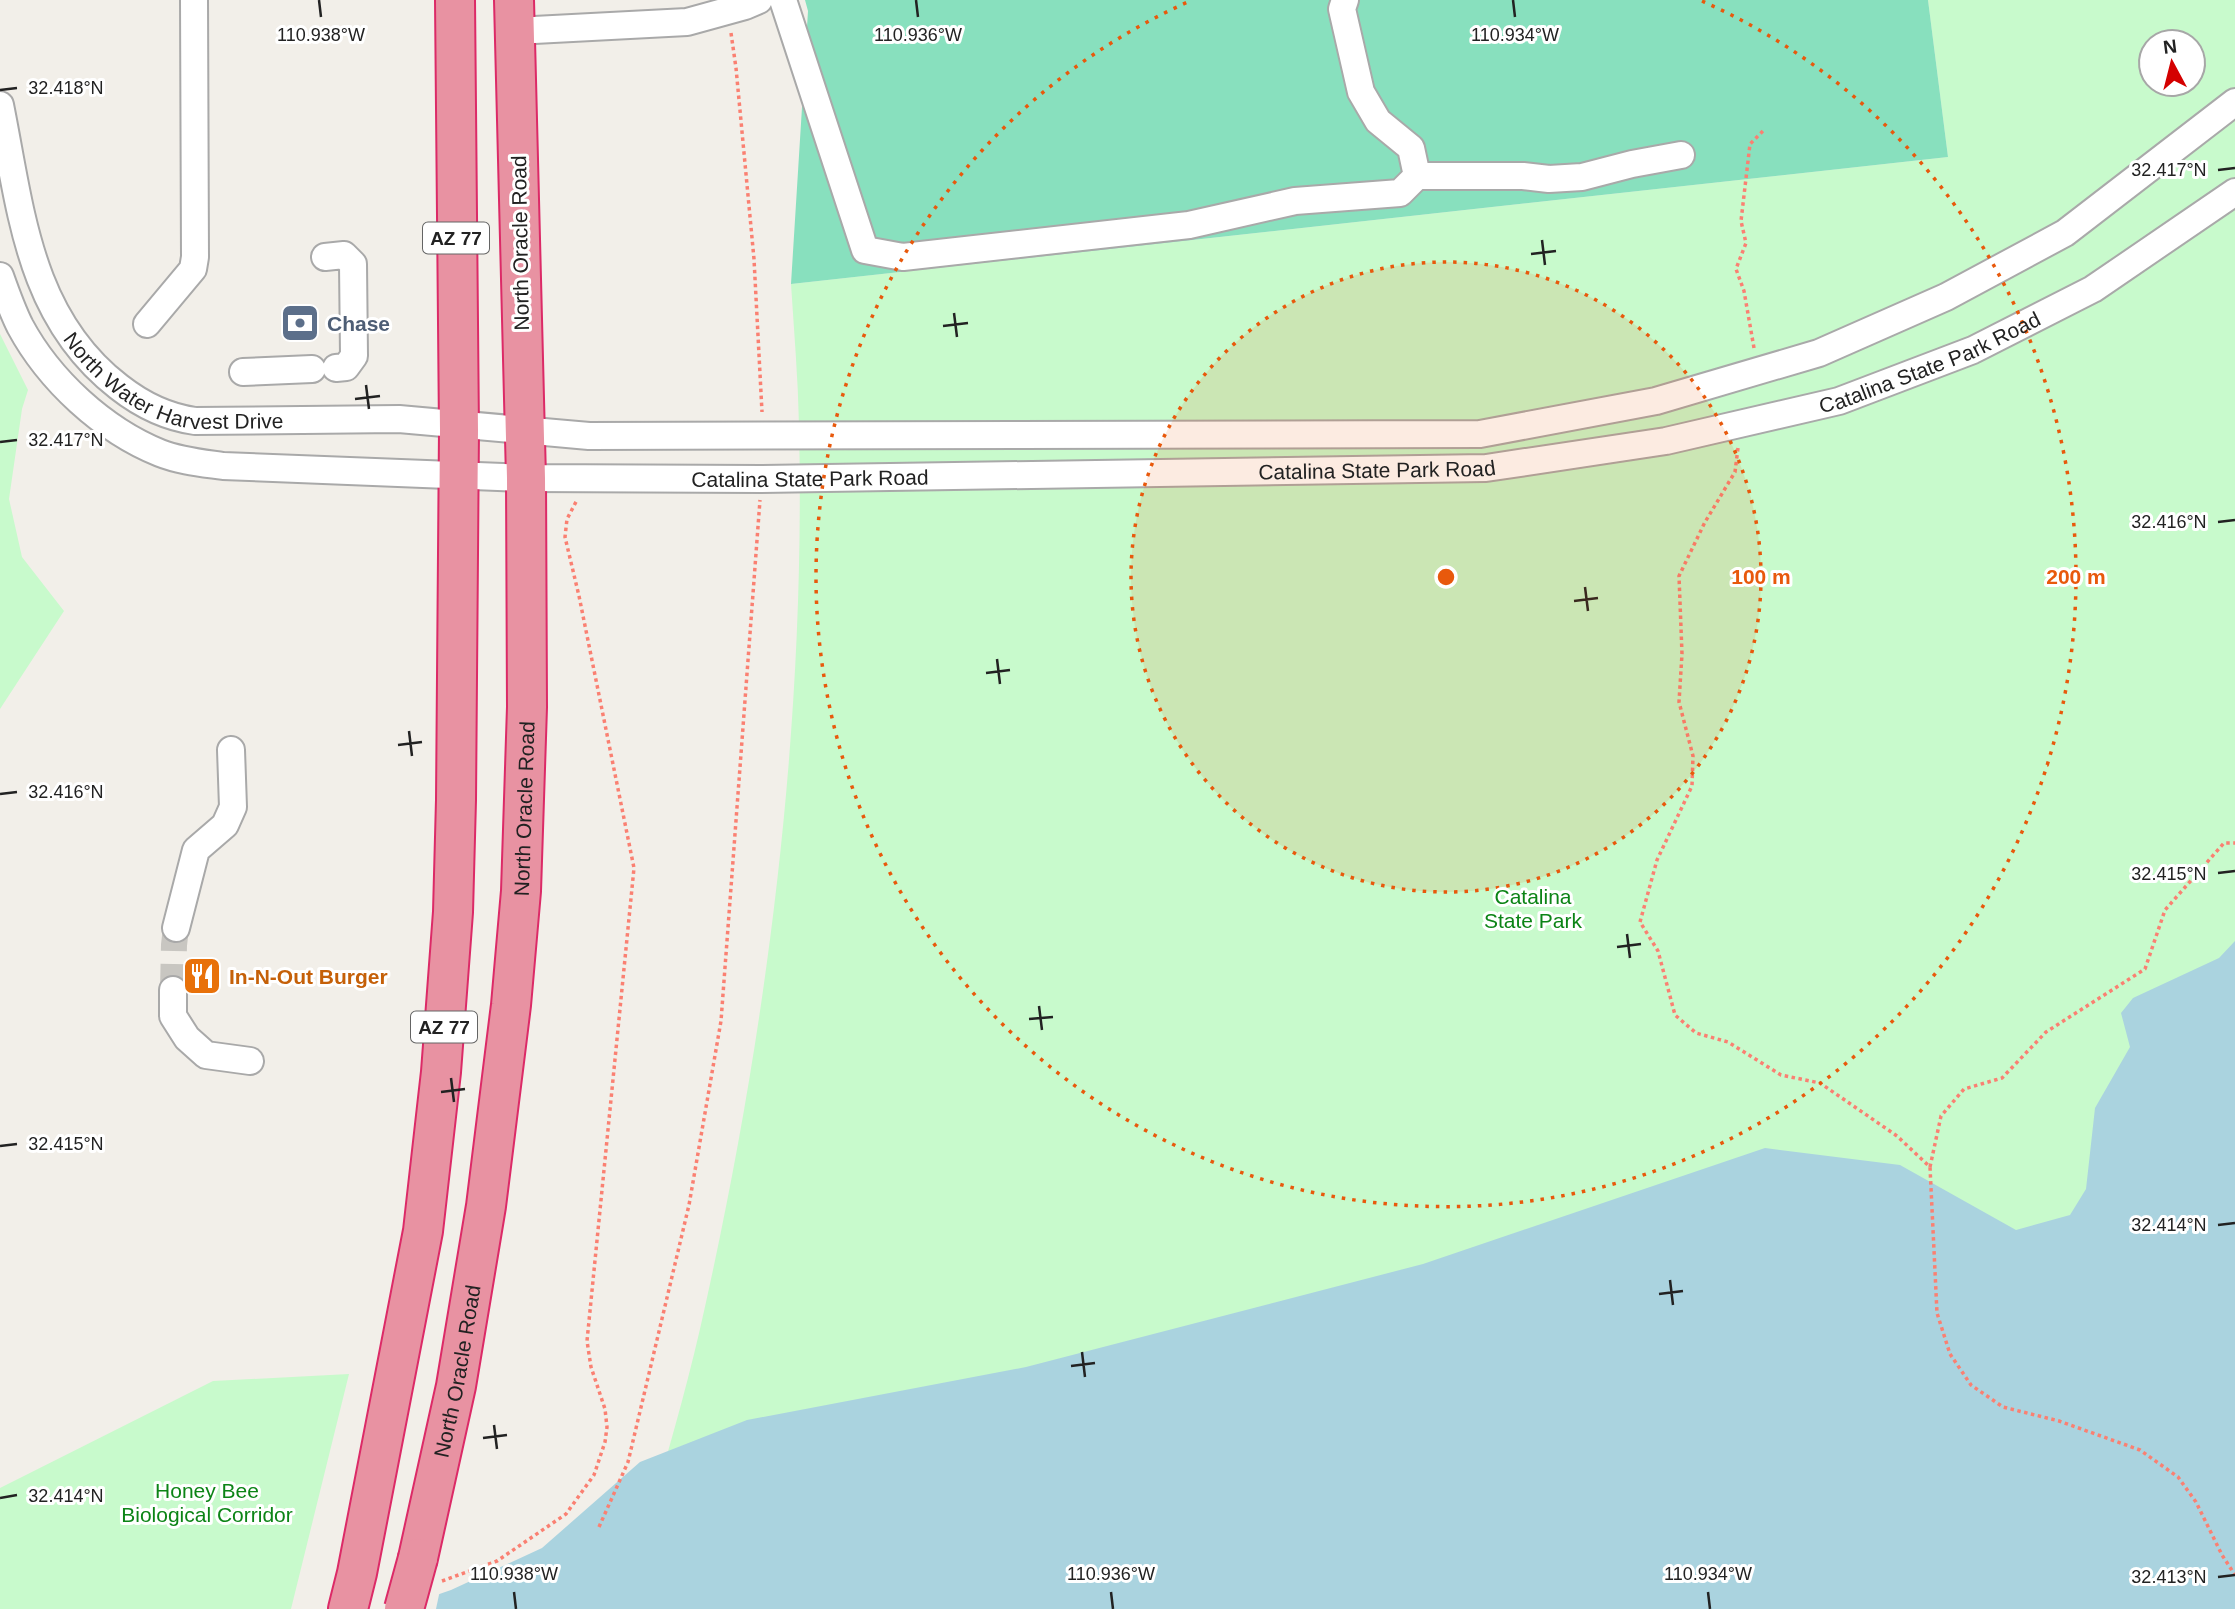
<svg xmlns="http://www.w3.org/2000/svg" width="2235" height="1609" viewBox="0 0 2235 1609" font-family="Arial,sans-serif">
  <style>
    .park { fill: #c8facc; fill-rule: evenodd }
    .pitch { fill: #88e0be }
    .water { fill: #aad3df }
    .pier { fill: #f2efe9 }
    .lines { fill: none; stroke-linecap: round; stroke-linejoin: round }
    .minor-tunnel { stroke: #c8c6c1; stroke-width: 26; stroke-dasharray: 26 13; stroke-linecap: butt }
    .minor-casing { stroke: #a9a9a9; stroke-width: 30 }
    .highway-casing { stroke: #dc2a67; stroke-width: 42 }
    .path { stroke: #fa8072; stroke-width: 3.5; stroke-dasharray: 3.5 3.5; stroke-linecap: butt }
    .minor { stroke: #fff; stroke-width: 26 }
    .highway { stroke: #e892a2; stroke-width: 38 }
    .highway-bridge-casing { stroke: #dc2a67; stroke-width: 42; stroke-linecap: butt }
    .highway-bridge { stroke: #e892a2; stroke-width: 38 }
    .ticks { fill: none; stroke: #222; stroke-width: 2.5 }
    .ring { fill: none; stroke: #e8590c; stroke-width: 3.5; stroke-dasharray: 3.5 7 }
    .labels { text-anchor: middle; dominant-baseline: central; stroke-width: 6; stroke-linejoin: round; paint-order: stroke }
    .shield { fill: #fff; stroke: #646464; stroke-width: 2 }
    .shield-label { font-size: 19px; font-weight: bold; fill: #222 }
    .street-label { font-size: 21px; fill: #222; stroke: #fff }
    .service-label { font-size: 21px; font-weight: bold; fill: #4e5e75; stroke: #fff; text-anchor: start }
    .park-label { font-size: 21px; fill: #0c8416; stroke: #fff }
    .food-label { font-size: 21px; font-weight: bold; fill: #c56008; stroke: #fff; text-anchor: start }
    .ticks-label { font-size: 18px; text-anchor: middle; fill: #222; stroke: #fff; stroke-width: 6; stroke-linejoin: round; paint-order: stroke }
    .centre { fill: #e8590c; stroke: #fff; stroke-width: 3.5 }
    .ring-label { font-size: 21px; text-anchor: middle; font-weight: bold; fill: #e8590c; stroke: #fff; stroke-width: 6; stroke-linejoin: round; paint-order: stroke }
  </style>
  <rect width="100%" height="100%" fill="#f2efe9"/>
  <path class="park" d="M1928,0H2235V1609H621C649,1516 678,1424 700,1329C767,1034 806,729 799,425C798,378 794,331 791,284L1948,157ZM2151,42H2193V84H2151Z
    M0,334L28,390L22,409L9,499L22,557L64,611L0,709Z
    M349,1374L291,1609H0V1488L213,1381Z"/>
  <path class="pitch" d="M805,0H1928L1948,157L791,284L808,11Z"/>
  <path class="water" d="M2235,941V1609H396L451,1590L542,1548L640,1462L747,1420L1026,1367L1423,1264L1765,1148L1900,1165L2016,1230L2070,1215L2086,1189L2095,1108L2130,1047L2121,1013L2133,998L2219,958Z"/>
  <path class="pier" d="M440,1590L436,1609H392L395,1606Z"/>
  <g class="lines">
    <path class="minor-tunnel" d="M173,990L174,945L176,928"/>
    <defs>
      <g id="minor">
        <path d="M783,0L865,250L903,257L1189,225L1295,201L1400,193L1417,176L1411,148L1378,121L1361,92L1342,9L1345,0"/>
        <path d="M515,31L687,22L745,6L759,0"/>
        <path id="s1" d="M0,105C21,209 28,317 119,387C142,405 166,417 195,421L399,419L589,436L1480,434L1656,401L1819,353L1946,297L2065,233L2235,102"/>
        <path d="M1417,176H1523L1549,179L1582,177L1632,164L1681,155"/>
        <path d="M325,257L344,255L353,264L354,356L346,367L336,368"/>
        <path id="s2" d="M0,276C6,293 12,310 20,326C49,380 103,430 160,453C180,461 202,463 223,466L526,478L761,479L1486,468L1666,441L1839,401L1973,350L2093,289L2235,192"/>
        <path d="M147,324L193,269L195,257L194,0"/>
        <path d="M243,372L312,369"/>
        <path d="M176,928L196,850L225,825L233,807L231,750"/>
        <path d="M173,990V1016L187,1038L206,1055L250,1061"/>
      </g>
      <g id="highway">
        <path id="s3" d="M418,1558L456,1386L486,1206L511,1005L521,891L527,707L526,478L514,0"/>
        <path d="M348,1609L357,1573L423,1231L441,1072L453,912L456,800L459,430L455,0"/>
      </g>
    </defs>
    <use href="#minor" class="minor-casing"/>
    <use href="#highway" class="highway-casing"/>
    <path class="path" d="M731,33L736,68L754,259L762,412
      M1754,348L1744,291L1736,269L1746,243L1741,221L1750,144L1765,129
      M1738,448L1735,472L1705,522L1679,576L1682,654L1679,702L1693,756L1692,786L1657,860L1640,922L1658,951L1675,1015L1696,1033L1728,1042L1781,1075L1820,1083L1897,1136L1930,1167L1937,1313L1950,1354L1971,1385L2003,1407L2059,1421L2140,1450L2178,1477L2196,1502L2222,1555L2235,1575
      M1930,1167L1941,1116L1964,1089L2002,1078L2046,1032L2145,969L2165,910L2224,843H2235
      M599,1527L628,1462L689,1205L721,1021L760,500
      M442,1581L497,1561L566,1514L594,1475L605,1442L607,1427L605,1409L591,1367L587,1341L634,868L579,596L565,537L567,519L577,500"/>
    <use href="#minor" class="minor"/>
    <use href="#highway" class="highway"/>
    <defs>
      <path id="highway-bridge" d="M404,1609L418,1558"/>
    </defs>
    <use href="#highway-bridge" class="highway-bridge-casing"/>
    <use href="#highway-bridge" class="highway-bridge"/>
  </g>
  <path class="ticks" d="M319,0L321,17M916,0L918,17M1513,0L1515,17M0,90L17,88M2218,170L2235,168M1542,240L1545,265M1531,254L1556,251M954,313L957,337M943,326L968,323M366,385L369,409M355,399L380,396M0,442L17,440M2218,522L2235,520M1585,587L1588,611M1574,601L1598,598M997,659L1000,684M986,673L1010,670M409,731L412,756M398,745L422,742M0,794L17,792M2218,873L2235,871M1627,934L1630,958M1617,947L1641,944M1039,1006L1042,1030M1029,1019L1053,1017M451,1078L454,1102M441,1092L465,1089M0,1146L17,1144M2218,1225L2235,1223M1670,1280L1673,1305M1659,1294L1683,1291M1082,1352L1085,1377M1071,1366L1095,1363M494,1425L497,1449M483,1438L507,1435M0,1498L17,1495M2218,1577L2235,1575M514,1592L516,1609M1111,1592L1113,1609M1708,1592L1710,1609"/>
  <circle cx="1446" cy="577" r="315" fill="#e8590c" fill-opacity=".12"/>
  <g class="ring">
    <circle cx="1446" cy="577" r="315"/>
    <path d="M1702 1A630 630 0 1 1 1190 1"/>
  </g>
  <defs>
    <symbol id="bank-square" viewBox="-11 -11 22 22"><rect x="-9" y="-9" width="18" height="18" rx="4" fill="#5c6f8a" stroke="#fff"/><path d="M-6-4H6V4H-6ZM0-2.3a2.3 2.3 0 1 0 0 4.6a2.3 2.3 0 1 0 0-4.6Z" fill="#fff"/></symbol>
    <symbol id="restaurant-square" viewBox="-11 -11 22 22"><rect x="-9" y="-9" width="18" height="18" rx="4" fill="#e8710a" stroke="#fff"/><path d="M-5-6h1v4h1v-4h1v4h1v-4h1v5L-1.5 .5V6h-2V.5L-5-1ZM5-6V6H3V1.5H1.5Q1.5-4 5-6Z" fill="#fff"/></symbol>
  </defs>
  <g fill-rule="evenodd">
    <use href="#bank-square" x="278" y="301" width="44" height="44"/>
    <use href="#restaurant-square" x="180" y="954" width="44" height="44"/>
  </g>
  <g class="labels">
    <g class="shield">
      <rect x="423" y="222.5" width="66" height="31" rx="5"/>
      <rect x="411" y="1011.5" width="66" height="31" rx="5"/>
    </g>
    <g class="shield-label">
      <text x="456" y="238">AZ 77</text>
      <text x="444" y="1027">AZ 77</text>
    </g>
    <g class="street-label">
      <text transform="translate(520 243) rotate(-91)">North Oracle Road</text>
      <text stroke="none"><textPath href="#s2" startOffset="2032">Catalina State Park Road</textPath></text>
      <text stroke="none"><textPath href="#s1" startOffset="364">North Water Harvest Drive</textPath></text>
      <text stroke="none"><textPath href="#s2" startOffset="1465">Catalina State Park Road</textPath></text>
      <text stroke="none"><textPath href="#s2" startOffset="898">Catalina State Park Road</textPath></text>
      <text stroke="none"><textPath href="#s3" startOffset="758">North Oracle Road</textPath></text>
      <text stroke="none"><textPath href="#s3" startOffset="191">North Oracle Road</textPath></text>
    </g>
    <g class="service-label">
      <text x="327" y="323">Chase</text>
    </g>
    <g class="park-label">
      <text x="1533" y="896">Catalina<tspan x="1533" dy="24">State Park</tspan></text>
      <text x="207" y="1490">Honey Bee<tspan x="207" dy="24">Biological Corridor</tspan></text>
    </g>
    <g class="food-label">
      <text x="229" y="976">In-N-Out Burger</text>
    </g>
  </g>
  <g class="ticks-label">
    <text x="321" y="41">110.938°W</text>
    <text x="918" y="41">110.936°W</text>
    <text x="1515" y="41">110.934°W</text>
    <text x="66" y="94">32.418°N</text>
    <text x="2169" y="176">32.417°N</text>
    <text x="66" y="446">32.417°N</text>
    <text x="2169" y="528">32.416°N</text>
    <text x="66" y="798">32.416°N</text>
    <text x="2169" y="880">32.415°N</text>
    <text x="66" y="1150">32.415°N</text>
    <text x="2169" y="1231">32.414°N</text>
    <text x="66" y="1502">32.414°N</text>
    <text x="514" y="1580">110.938°W</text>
    <text x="1111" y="1580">110.936°W</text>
    <text x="1708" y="1580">110.934°W</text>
    <text x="2169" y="1583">32.413°N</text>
  </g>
  <circle cx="1446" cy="577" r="10" class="centre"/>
  <g class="ring-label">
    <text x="1761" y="584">100 m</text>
    <text x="2076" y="584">200 m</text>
  </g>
  <g transform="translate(2172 63) rotate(353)"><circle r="33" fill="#ffffff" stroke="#a7a7a7" stroke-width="2"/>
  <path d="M0-5L12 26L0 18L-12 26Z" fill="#d40000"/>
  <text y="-10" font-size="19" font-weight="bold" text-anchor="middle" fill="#222222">N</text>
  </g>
</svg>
